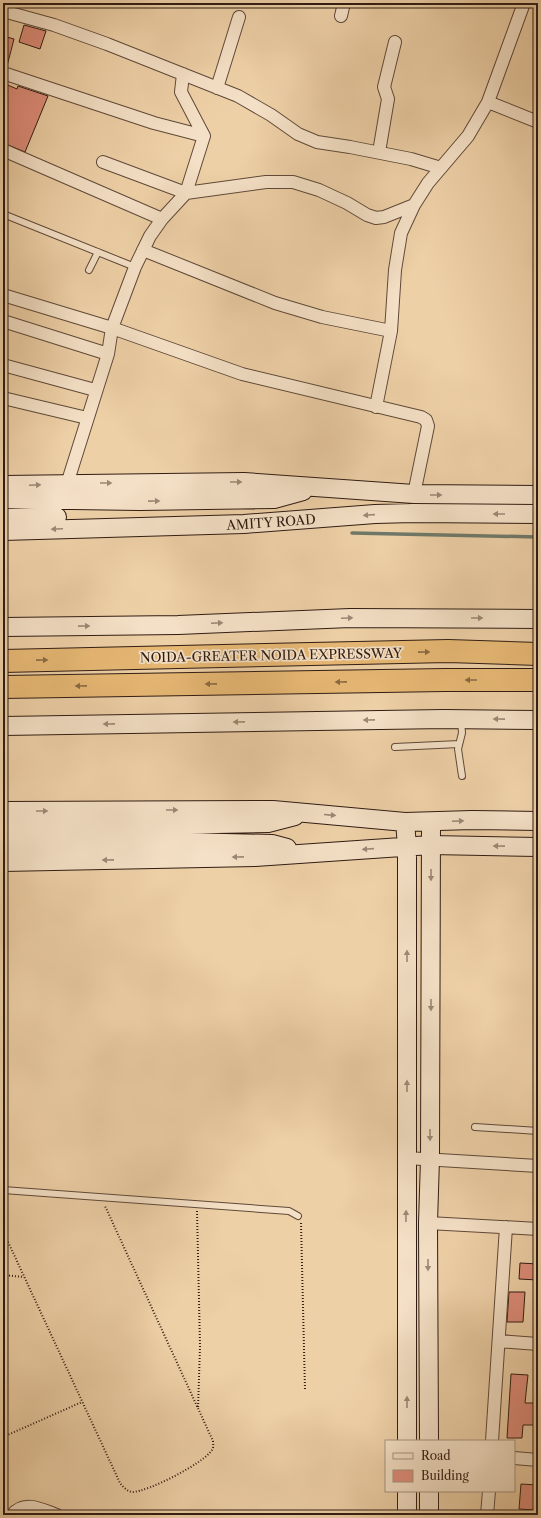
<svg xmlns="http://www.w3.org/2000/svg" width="541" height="1518" viewBox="0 0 541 1518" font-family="'Libre Caslon Text',serif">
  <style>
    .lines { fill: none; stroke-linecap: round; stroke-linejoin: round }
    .stream { stroke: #6f7969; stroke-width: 3.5 }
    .building { fill: #df8d7a; stroke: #2f1c13 }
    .lane-casing { stroke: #5f4938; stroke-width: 8 }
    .street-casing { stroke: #5f4938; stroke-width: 14 }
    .secondary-casing { stroke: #2f1c13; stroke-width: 20 }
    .highway-casing { stroke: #2f1c13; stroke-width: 24 }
    .path { stroke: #2f1c13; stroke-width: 2; stroke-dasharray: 1 2; stroke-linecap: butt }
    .lane { stroke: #f4e0c6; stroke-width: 6 }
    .street { stroke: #f4e0c6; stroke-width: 12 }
    .secondary { stroke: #f4e0c6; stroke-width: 18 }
    .highway { stroke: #e7b874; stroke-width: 22 }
    .oneway { fill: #9b8875 }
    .oneway2 { fill: #8b6a44 }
    .labels { text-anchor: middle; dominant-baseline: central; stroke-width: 3.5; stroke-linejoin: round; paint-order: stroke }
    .street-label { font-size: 13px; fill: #2f1c13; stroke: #f4e0c6 }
  </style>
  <rect width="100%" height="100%" fill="#eed0a7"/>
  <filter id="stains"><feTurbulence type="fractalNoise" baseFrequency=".005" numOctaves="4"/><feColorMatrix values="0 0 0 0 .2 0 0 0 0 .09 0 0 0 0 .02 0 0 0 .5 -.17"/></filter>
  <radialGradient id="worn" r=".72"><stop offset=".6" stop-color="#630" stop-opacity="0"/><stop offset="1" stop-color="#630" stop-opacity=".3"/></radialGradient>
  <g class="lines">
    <path class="stream" d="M352,533L538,537"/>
  </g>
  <path class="building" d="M24,25L46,31L40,49L19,42Z
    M3,36L14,39L7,66H3Z
    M3,83L17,89L18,86L48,96L25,152L3,143Z
    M520,1263L538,1264V1280L519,1279Z
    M509,1292H525L523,1322H507Z
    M511,1374L528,1375L525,1403H538V1425H523L522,1438H507Z
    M521,1484L538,1485L536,1510L519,1509Z"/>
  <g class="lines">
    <defs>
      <path id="lane" d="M3,214L135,267
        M89,270L98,252
        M461,720L462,733L458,749L462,776
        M395,747L459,744
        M475,1127L538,1131
        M3,1190L289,1211L298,1216"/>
      <path id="street" d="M3,11L54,25L107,44L238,96L271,115L298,134L317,142L350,147L411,159L441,168
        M341,16L344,3
        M3,73L154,123L204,136
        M183,74L181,92L204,136L186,193
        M217,88L239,17
        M488,102L538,122
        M3,150L162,219
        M379,152L388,99L384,87L395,42
        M103,162L186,193
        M143,250L275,303L322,317L391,331
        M3,295L112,328L242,374L421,417L426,420L428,426L414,494
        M3,321L108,354
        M3,365L95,390
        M3,398L87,418
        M376,407L391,331L395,270L401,233L414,205L428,183L468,136L488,102L524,3
        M67,484L108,354L112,328L135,267L150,236L162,219L186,193L266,182H293L319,190L347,203L367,215L376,218L384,217L414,205
        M406,1158L538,1166
        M428,1223L538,1229
        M499,1341L538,1344
        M492,1441L506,1227
        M514,1458L538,1460
        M12,1515C24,1500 41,1509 57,1515
        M487,1515L489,1491"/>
      <path id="secondary" d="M3,485L244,482L414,494L538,495
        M3,499L140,501L274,499L303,491
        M3,518L57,517
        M3,531L244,524L375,514L413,513L538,514
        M3,627L178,625L350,618L538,619
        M3,726L444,719L538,720
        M3,811L273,810L405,822L472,820L538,821
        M405,822L407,846V1441
        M3,828L268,823L295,816
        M3,845L181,842L272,844L287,848
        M3,862L255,857L431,845L538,847
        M429,1441L428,1223L430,1159L431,822
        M407,1491V1515
        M429,1491V1515"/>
      <path id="highway" d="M3,661L448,651L538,654
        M3,687L445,680H538"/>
    </defs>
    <use href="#lane" class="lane-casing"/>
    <use href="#street" class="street-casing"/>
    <use href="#secondary" class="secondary-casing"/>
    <use href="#highway" class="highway-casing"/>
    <path class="path" d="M197,1211L200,1346L198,1409
      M301,1223L305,1390
      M3,1231L120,1483C123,1487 127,1491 132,1492C148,1492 204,1463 212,1450C214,1447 213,1444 213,1441L105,1206
      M3,1275L24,1277
      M3,1437L82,1402"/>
    <use href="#lane" class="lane"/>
    <use href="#street" class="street"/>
    <use href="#secondary" class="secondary"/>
    <use href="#highway" class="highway"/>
  </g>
  <defs><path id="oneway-solid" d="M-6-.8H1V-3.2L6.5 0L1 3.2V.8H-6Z"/></defs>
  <g class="oneway">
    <use href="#oneway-solid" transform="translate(236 482)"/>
    <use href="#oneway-solid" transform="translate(106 483)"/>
    <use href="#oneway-solid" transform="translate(35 485) rotate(-2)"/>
    <use href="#oneway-solid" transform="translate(436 495)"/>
    <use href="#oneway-solid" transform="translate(154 501) rotate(-1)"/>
    <use href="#oneway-solid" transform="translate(499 514) rotate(-180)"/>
    <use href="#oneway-solid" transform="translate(369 515) rotate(176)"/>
    <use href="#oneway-solid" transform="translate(57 529) rotate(178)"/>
    <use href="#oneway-solid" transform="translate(347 618) rotate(-2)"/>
    <use href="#oneway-solid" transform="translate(477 618)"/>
    <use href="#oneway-solid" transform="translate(217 623) rotate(-2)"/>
    <use href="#oneway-solid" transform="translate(84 626) rotate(-1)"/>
    <use href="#oneway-solid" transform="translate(499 719) rotate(-179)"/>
    <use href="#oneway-solid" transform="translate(369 720) rotate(179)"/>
    <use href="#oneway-solid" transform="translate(239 722) rotate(179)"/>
    <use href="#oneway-solid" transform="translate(109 724) rotate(179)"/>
    <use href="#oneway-solid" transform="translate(172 810)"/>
    <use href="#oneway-solid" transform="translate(42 811)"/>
    <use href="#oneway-solid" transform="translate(330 815) rotate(5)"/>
    <use href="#oneway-solid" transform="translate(458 821) rotate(-2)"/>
    <use href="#oneway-solid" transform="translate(499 846) rotate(-179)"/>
    <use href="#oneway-solid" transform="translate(368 849) rotate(176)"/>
    <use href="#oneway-solid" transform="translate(238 857) rotate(179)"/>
    <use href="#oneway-solid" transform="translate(108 860) rotate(179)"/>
    <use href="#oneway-solid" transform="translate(431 875) rotate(90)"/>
    <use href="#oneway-solid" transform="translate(407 956) rotate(-90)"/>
    <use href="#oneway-solid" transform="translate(431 1005) rotate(90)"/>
    <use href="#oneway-solid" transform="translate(407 1086) rotate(-90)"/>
    <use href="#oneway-solid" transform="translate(430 1135) rotate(90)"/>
    <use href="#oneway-solid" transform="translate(406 1216) rotate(-89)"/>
    <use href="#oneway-solid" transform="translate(428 1265) rotate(90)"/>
    <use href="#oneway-solid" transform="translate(407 1402) rotate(-90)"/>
  </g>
  <g class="oneway2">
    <use href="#oneway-solid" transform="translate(424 652) rotate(-1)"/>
    <use href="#oneway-solid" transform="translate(42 660) rotate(-1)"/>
    <use href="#oneway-solid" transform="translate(471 680) rotate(180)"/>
    <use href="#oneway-solid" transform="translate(341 682) rotate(179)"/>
    <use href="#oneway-solid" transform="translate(211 684) rotate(179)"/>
    <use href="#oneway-solid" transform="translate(81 686) rotate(179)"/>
  </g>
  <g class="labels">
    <g class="street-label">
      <text transform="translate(271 522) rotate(-4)">AMITY ROAD</text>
      <text transform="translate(271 655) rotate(-1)">NOIDA-GREATER NOIDA EXPRESSWAY</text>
    </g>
  </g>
  <rect width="541" height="1518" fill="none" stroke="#eed0a7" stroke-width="16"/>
  <rect x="4" y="4" width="533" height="1510" fill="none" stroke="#2f1c13" stroke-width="2"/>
  <rect x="8" y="8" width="525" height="1502" fill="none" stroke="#2f1c13"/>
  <rect x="385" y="1440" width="130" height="52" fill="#f4e0c6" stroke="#a5927e"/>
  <rect x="393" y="1453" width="20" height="6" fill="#f4e0c6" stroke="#a5927e"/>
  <text x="421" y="1460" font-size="12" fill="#2f1c13">Road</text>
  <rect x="393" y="1470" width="20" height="12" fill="#df8d7a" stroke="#a5927e"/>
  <text x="421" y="1480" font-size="12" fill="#2f1c13">Building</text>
  <rect width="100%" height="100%" filter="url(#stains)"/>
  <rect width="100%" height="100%" fill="url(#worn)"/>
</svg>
